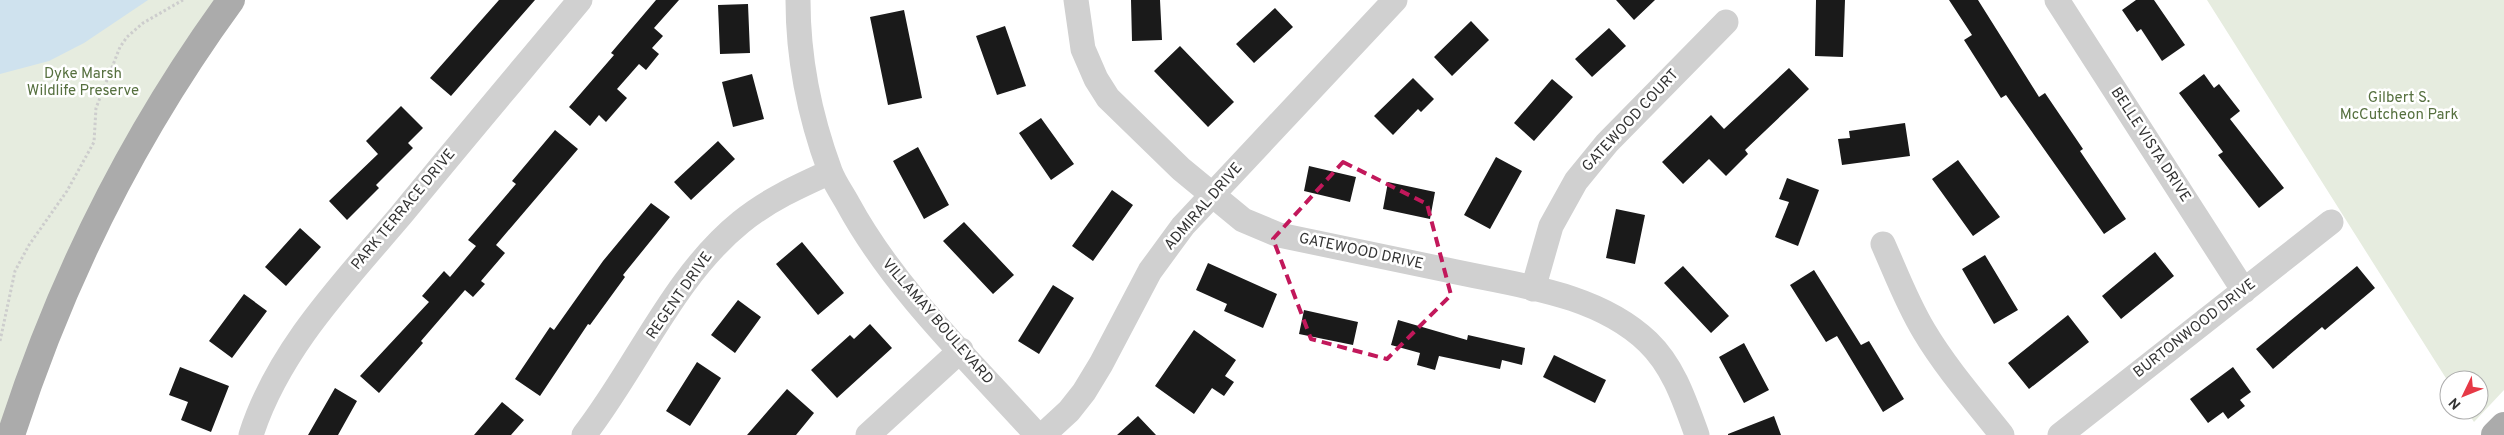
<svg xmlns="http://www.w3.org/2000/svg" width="2504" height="435" viewBox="0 0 2504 435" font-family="Overpass,sans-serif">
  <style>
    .green { fill: #e6ecdf }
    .water { fill: #cfe2ee }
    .building { fill: #1a1a1a }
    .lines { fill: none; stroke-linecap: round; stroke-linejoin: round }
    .path { stroke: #cdcdcd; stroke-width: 3; stroke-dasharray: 2.5 2.5; stroke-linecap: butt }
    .minor { stroke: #d0d0d0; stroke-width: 25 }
    .major { stroke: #ababab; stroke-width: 28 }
    .marked { fill: none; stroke: #c2185b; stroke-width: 4; stroke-dasharray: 10 6; stroke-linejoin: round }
    .labels { text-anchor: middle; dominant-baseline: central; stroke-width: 5; stroke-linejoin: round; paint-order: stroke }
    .park-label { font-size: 15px; fill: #56703f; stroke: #fff }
    .street-label { font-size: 15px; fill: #333; stroke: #fff }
  </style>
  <rect width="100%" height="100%" fill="#fff"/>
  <path class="green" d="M0,0H233L110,195L0,435Z
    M2207,0H2504V390L2474,422L2466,410H2479V380H2449V383Z"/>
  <path class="water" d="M0,0H148L84,43L49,61L0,74Z"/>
  <path class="building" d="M499,0H535L451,96L430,78Z
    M656,0H679L654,28L663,36L652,48L659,54L646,70L639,64L617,89L627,98L606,122L599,115L590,126L569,107L614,55L611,53Z
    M1131,0H1160L1162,40L1132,41Z
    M1616,0H1655L1634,20Z
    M1816,0H1845L1843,57L1815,56Z
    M1949,0H1978L2039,97L2045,93L2083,149L2080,151L2126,219L2104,234L2006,95L2001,98L1964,40L1972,35Z
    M2136,0H2154L2185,45L2162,61L2141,29L2137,32L2122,10Z
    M748,4L750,53L720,54L718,5Z
    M1275,8L1293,27L1254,63L1236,44Z
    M904,10L922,98L888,105L870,17Z
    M1471,21L1489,40L1452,76L1434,57Z
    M1005,26L1026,86L997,95L976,36Z
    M1609,28L1626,46L1592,77L1575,59Z
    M1180,46L1234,102L1208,127L1154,71Z
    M1789,68L1809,89L1745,150L1748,154L1726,176L1709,159L1683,184L1662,162L1711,115L1724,129Z
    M752,74L764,119L733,127L722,82Z
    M2204,74L2214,88L2219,84L2240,111L2230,119L2284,188L2259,208L2218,155L2223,152L2179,93Z
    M1413,78L1434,99L1421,112L1418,109L1393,135L1374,116Z
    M1552,79L1573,97L1534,141L1514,123Z
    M401,106L423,128L408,143L413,148L376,185L379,188L347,220L329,201L378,154L366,141Z
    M1041,118L1074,164L1051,180L1019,133Z
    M1905,123L1910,156L1842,165L1838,139L1850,138L1849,131Z
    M555,130L578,149L496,245L505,253L481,281L485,284L473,297L465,290L421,341L423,343L379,393L360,376L429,302L422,296L444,271L450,277L476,246L468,240L516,184L512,181Z
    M718,141L735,159L691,200L674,182Z
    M918,147L949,205L924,219L893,161Z
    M1496,157L1522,171L1490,229L1464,215Z
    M1958,160L2000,217L1973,236L1932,179Z
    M1309,166L1356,177L1350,202L1304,191Z
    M1787,178L1819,190L1798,246L1775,237L1789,202L1779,199Z
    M1388,182L1435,192L1430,219L1383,209Z
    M1112,190L1133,205L1093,261L1072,246Z
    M651,203L670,217L623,275L625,277L590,325L588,324L540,396L515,379L550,327L554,330L603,261Z
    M1616,209L1645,215L1635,264L1606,258Z
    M964,222L1014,275L993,294L943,241Z
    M300,228L321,247L286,286L265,267Z
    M802,242L844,293L818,315L776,264Z
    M2155,252L2174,276L2121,319L2102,296Z
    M1985,255L2018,310L1994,324L1962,269Z
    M1208,263L1277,294L1263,328L1224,311L1227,304L1196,290Z
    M1683,266L1729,316L1711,333L1664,283Z
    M2357,266L2375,288L2325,330L2322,327L2273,369L2256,349Z
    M1814,270L1861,345L1869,341L1904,399L1883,412L1837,336L1826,342L1790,285Z
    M1053,285L1074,298L1039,354L1018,341Z
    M244,294L267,311L232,358L209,341Z
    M738,300L761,317L735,353L711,335Z
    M1304,310L1358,322L1353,345L1299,334Z
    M2068,315L2089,342L2029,389L2008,363Z
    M1398,320L1467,340L1468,335L1525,348L1522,365L1502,360L1500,369L1439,356L1435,370L1417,365L1420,353L1391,345Z
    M870,324L892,348L837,398L811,370L850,335L854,339Z
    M1194,330L1236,360L1225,376L1234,382L1224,396L1212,388L1194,414L1155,386Z
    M1744,343L1769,390L1744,403L1719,357Z
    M1554,355L1606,380L1595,403L1543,377Z
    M697,362L721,378L690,426L666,411Z
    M180,367L229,386L211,432L181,420L188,402L169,395Z
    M2233,367L2251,392L2240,400L2245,406L2228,419L2223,412L2208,423L2190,399Z
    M335,388L357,401L338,435H308Z
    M787,389L814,413L796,435H747Z
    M502,402L524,420L511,435H474Z
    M1138,416L1156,435H1117Z
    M1774,416L1781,435H1728V434Z"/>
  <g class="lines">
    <path class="path" d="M0,341L15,271L29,245L67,191L94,142L96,108L120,47L127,37L143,23L183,0"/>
    <path class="minor" d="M798,0C798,57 810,117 830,171C834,182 842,193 848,204C894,289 972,363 1037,435
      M1076,0L1083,49L1096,79L1108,98L1181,169L1243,220L1279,235C1335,247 1391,258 1447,270C1514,285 1596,292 1648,342C1674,367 1685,402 1697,435
      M2057,0L2244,291
      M1883,244C1896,273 1907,303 1924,331C1946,368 1975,401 2002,435
      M1533,289L1551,226L1576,181L1607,143L1726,22
      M251,435C278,350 344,282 401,215C460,143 520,72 580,0
      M584,435C637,367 673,277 741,222C768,200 799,186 830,172
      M868,435L961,350
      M1043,435L1069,411L1084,392L1101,364L1150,271L1183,226L1395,0
      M2060,435L2331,222"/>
    <path class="major" d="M11,435C61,279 134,133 231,0
      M2495,435L2504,426"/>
  </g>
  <path class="marked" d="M1343,162L1427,204L1451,295L1387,359L1311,339L1273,239Z"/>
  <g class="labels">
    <g class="park-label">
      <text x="83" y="74">Dyke Marsh<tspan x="83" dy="17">Wildlife Preserve</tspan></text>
      <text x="2399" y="98">Gilbert S.<tspan x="2399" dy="17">McCutcheon Park</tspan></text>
    </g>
    <g class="street-label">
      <text transform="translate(1631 121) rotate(-47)">GATEWOOD COURT</text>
      <text transform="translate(2150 145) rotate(57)">BELLE VISTA DRIVE</text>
      <text transform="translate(1204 207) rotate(-49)">ADMIRAL DRIVE</text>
      <text transform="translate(404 210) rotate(-50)">PARK TERRACE DRIVE</text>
      <text transform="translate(1361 252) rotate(12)">GATEWOOD DRIVE</text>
      <text transform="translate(680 296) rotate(-55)">REGENT DRIVE</text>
      <text transform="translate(937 322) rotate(49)">VILLAMAY BOULEVARD</text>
      <text transform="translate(2195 329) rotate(-38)">BURTONWOOD DRIVE</text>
    </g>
  </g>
  <g transform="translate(2464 395) rotate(227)"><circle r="24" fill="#ffffff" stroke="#adadad"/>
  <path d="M0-4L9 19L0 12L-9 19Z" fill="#e63946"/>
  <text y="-8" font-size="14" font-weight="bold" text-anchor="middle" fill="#333333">N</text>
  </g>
</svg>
